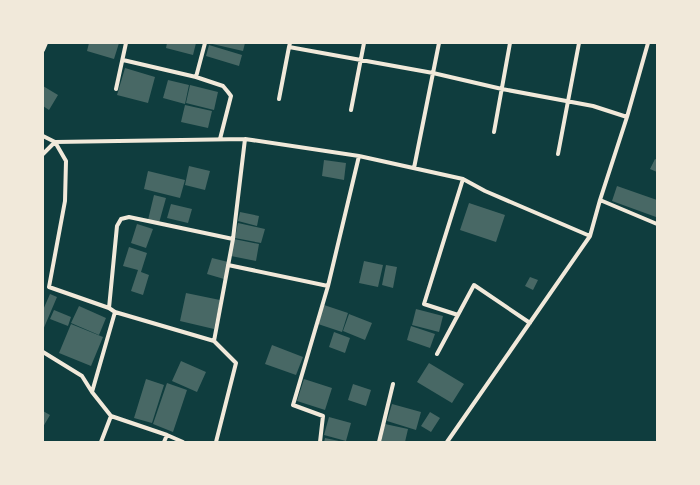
<svg xmlns="http://www.w3.org/2000/svg" width="700" height="485" viewBox="0 0 700 485" font-family="Barlow,sans-serif">
  <style>
    .building { fill: #486865 }
    .lines { fill: none; stroke-linecap: round; stroke-linejoin: round }
    .minor { stroke: #f1e9da; stroke-width: 4 }
  </style>
  <rect width="100%" height="100%" fill="#0f3d3e"/>
  <path class="building" d="M89,43H119L114,59L87,51Z
    M167,43H196L193,55L166,48Z
    M208,43H245L243,51Z
    M209,45L242,55L239,66L206,56Z
    M125,68L155,77L148,103L117,95Z
    M168,80L189,85L185,104L163,98Z
    M190,85L218,92L214,110L186,103Z
    M43,86L58,95L49,110L43,106Z
    M185,105L212,111L208,128L181,122Z
    M655,159L657,160V172L650,169Z
    M324,160L346,163L344,180L322,176Z
    M189,166L210,171L205,190L185,185Z
    M148,171L185,180L180,198L144,189Z
    M617,186L657,200V215L656,217L612,201Z
    M154,195L166,198L159,223L148,220Z
    M469,203L505,215L496,242L460,230Z
    M171,204L192,209L188,223L167,218Z
    M240,212L259,216L257,226L238,221Z
    M238,223L265,229L261,243L235,238Z
    M137,224L153,229L146,248L131,243Z
    M234,239L259,244L256,261L231,256Z
    M129,247L147,253L141,272L149,275L143,295L131,291L138,270L123,266Z
    M212,258L228,262L224,279L207,274Z
    M364,261L383,265L378,287L359,283Z
    M386,265L397,267L393,288L382,285Z
    M530,277L538,280L533,290L525,286Z
    M186,293L220,300L214,329L180,321Z
    M50,294L57,297L43,330V310Z
    M324,305L348,313L342,332L318,324Z
    M79,306L106,318L99,335L71,323Z
    M416,309L443,316L439,332L412,325Z
    M54,310L71,317L68,326L50,319Z
    M349,314L372,323L365,340L343,331Z
    M71,324L103,337L91,366L59,353Z
    M411,326L435,334L430,348L407,340Z
    M334,332L350,338L345,353L329,347Z
    M272,345L303,357L296,375L265,364Z
    M181,361L206,372L197,392L172,381Z
    M429,363L464,384L452,403L417,382Z
    M146,379L164,385L152,423L134,418Z
    M304,379L332,388L325,410L297,401Z
    M167,383L187,390L173,432L153,424Z
    M353,384L371,390L366,406L348,400Z
    M392,404L421,412L416,430L387,421Z
    M43,411L50,415L43,427Z
    M430,412L440,418L431,432L421,426Z
    M329,417L351,423L346,441L324,435Z
    M385,424L408,429L405,442H381Z
    M325,438L339,441V442H324Z"/>
  <g class="lines">
    <path class="minor" d="M290,43L289,47L433,73L502,89L593,106L627,117
      M43,50L46,43
      M123,60L196,77L223,86L228,92L231,96L220,139
      M196,77L205,43
      M116,89L126,43
      M279,99L289,47
      M351,110L364,43
      M494,132L510,43
      M43,136L55,142L66,161L65,201L49,287L109,308L115,312L92,392
      M43,154L55,142L245,139L359,156L463,179L485,191L590,236
      M558,154L579,43
      M414,168L439,43
      M600,200L657,224
      M228,265L328,286
      M109,308L117,226L121,219L129,217L233,239
      M115,312L214,341L236,363L216,442
      M458,315L424,304L463,179
      M214,341L233,239L245,139
      M43,352L82,376L92,392L111,416
      M437,354L474,285L530,323
      M101,442L111,416L167,435L183,442
      M164,442L167,435
      M320,442L323,416L293,405L328,286L359,156
      M379,442L393,384
      M447,442L590,236L600,200L627,117L648,43"/>
  </g>
  <rect width="700" height="485" fill="none" stroke="#f1e9da" stroke-width="88"/>
</svg>
